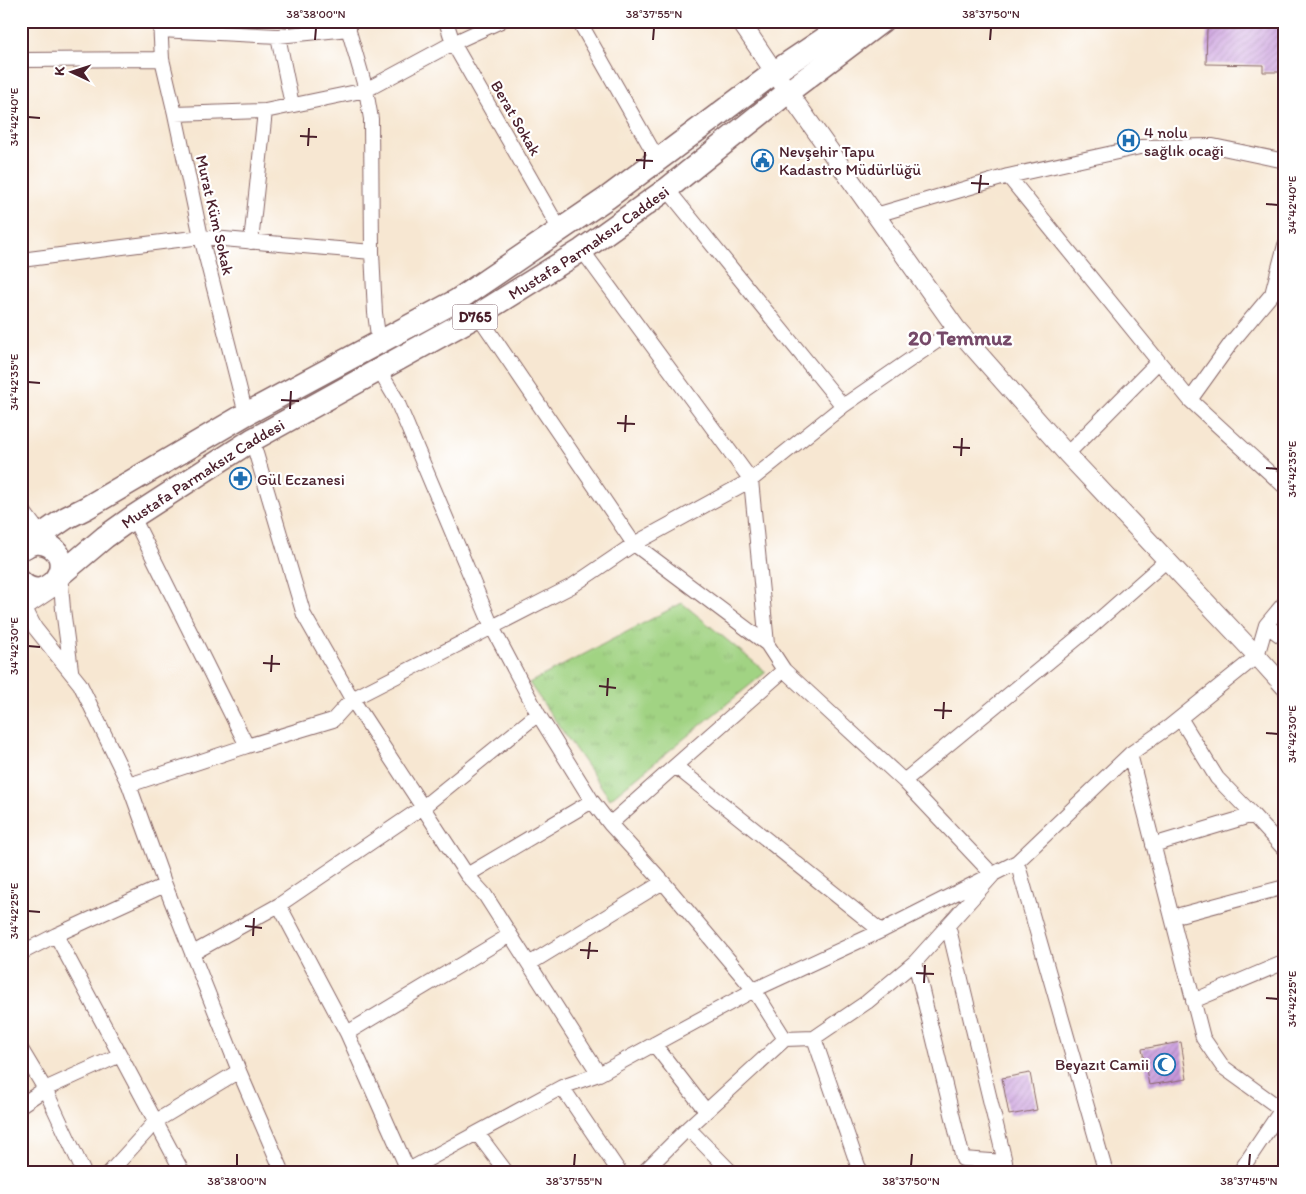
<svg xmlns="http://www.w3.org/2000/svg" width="1306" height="1194" viewBox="0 0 1306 1194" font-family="Itim,sans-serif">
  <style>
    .grass { fill: url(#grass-tufts); stroke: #767957 }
    .building { fill: url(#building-hatch) }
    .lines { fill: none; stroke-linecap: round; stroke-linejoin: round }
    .minor-casing { stroke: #876565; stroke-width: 16 }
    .tertiary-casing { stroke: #876565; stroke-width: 20 }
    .primary-casing { stroke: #876565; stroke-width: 25 }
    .trunk-casing { stroke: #876565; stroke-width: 26 }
    .minor { stroke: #fff; stroke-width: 14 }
    .tertiary { stroke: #fff; stroke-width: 18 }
    .primary { stroke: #fff; stroke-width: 22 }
    .trunk { stroke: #fff; stroke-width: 24 }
    .ticks { fill: none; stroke: #4a1f2b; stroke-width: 2 }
    .labels { text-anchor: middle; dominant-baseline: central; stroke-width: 4.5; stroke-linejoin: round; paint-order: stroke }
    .shield { fill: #fff; stroke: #80626b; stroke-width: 1 }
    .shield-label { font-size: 15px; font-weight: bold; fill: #4a1f2b }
    .street-label { font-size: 16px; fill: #4a1f2b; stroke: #fff }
    .poi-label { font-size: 16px; fill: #4a1f2b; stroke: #fff; text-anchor: start }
    .district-label { font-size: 21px; font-weight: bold; fill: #764a69; stroke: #fff }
    .neatline { fill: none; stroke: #4a1f2b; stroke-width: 2 }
    .ticks-label { font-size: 12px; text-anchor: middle; fill: #4a1f2b }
  </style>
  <defs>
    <pattern id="grass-tufts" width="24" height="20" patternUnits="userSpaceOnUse" patternTransform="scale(1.25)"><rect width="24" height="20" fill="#a1d383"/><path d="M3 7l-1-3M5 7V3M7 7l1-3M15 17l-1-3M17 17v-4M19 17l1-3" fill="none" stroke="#8cb571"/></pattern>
    <pattern id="building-hatch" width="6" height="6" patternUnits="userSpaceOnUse" patternTransform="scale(1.25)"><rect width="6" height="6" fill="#c899dc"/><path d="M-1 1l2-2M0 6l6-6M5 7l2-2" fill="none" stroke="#a47cb3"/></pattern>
  </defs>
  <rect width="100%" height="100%" fill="#fff"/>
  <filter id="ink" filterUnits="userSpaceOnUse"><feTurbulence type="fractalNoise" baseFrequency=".02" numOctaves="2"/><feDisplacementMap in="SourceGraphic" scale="10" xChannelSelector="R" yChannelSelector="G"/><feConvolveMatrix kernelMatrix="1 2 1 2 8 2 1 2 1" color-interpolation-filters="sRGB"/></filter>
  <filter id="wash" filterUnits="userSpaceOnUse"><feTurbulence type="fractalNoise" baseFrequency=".0096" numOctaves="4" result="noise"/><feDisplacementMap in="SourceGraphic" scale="20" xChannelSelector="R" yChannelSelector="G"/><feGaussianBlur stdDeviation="1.12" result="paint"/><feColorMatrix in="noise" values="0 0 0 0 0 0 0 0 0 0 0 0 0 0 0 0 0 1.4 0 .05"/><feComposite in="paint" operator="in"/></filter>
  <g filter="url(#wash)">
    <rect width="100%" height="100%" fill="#f7e7d2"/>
    <path class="grass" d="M682,603L766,672L610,799L529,683Z"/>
    <g id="blocks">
      <path class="building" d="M1241,21H1285V72H1263V65L1206,64L1207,29H1241Z
        M1181,1042L1187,1079L1149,1085L1142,1049Z
        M1030,1073L1037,1110L1009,1115L1002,1078Z"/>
    </g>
  </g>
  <g filter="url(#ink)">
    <use href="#blocks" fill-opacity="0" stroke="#876565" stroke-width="1"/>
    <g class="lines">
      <defs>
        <path id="minor" d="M160,21L162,59L175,114L201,237L246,414
          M346,21L366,90L371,119L372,252L375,313L379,343
          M446,21L453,43L560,230
          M579,21L658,160
          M160,30L278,36L349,29
          M278,36L292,105
          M21,60L162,59
          M175,114L265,111L366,90L453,43L501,21
          M1008,176L1190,400L1285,487
          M667,189L843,406
          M876,215L1008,176L1140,147L1213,146L1285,161
          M251,242L265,111
          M582,250L751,480L767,644
          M21,260L201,237L372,252
          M478,315L634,544L767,644L784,670L904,781
          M379,370L396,399L492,627L538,714L592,801L610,824L663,882L754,990L785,1039L814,1038L858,1166L862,1173
          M1190,400L1231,343L1272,294L1285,245
          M252,440L304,615L352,699L467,875L485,895L599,1074
          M1067,454L1158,362
          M21,508L41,535L46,541
          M133,517L247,746
          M60,573L63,609L71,670
          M21,598L23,604L35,628L80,684L129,785L165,885L239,1071L283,1173
          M1266,625L1285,639
          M1180,718L1217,778L1253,815L1285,850
          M1130,754L1203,1038L1223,1067L1285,1112
          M675,766L784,670
          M129,785L247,746L333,720L352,699L572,586L634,544L751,480L843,406L956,328
          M610,824L675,766L881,931
          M1153,845L1253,815
          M1017,862L1106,1173
          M467,875L592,801
          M279,905L347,1033L408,1170L411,1173
          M1172,917L1285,887
          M948,925L1005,1162L1006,1173
          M56,935L183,1173
          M21,953L56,935L165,885
          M193,953L279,905L423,807L538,714
          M915,962L963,1159L1005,1162
          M529,964L663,882
          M1193,1001L1285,962
          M347,1033L510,935
          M814,1038L867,1002L915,962L993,875L904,781L1092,626L1167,560
          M654,1044L706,1111
          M21,1049L45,1089L84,1173
          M562,1087L620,1173
          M21,1105L45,1089L120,1055
          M688,1128L732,1173
          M477,1133L507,1173
          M109,1173L156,1121L239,1071
          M403,1173L562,1087L599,1074L754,990L881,931L1017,862L1130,754L1170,726L1257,656L1266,625L1285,602
          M643,1173L688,1128L785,1039
          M1239,1173L1282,1109"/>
        <path id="tertiary" d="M740,21L788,92L956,328L1067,454L1257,656L1285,687"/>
        <g id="primary">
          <path d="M25,546L66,518L86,508L246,414L456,301L607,198L775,72L851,21"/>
          <path d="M21,582C45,607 78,563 50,546C41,541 33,542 24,547"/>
          <path id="s1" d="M51,585L60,575L105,537L133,517L252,440L478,315L582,250L667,189L788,92L882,21"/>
        </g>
        <path id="trunk" d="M21,548L25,546
          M21,605L51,585"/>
      </defs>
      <use href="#minor" class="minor-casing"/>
      <use href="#tertiary" class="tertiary-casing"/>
      <use href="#primary" class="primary-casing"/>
      <use href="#trunk" class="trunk-casing"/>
      <use href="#minor" class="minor"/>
      <use href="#tertiary" class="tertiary"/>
      <use href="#primary" class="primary"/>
      <use href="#trunk" class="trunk"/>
    </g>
  </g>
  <path class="ticks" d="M315,40L316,28M653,40L654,28M990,40L991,28M28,117L40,118M300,136L317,137M308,146L309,128M636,160L653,161M644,169L645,152M971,183L989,184M979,193L981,175M1266,204L1278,205M28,382L40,383M281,400L299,401M290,409L291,391M617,423L635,424M625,432L626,415M953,447L970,448M961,456L962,438M1266,468L1278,469M28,646L40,647M263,663L280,664M271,672L272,655M599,686L616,688M607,696L608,678M934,710L952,711M943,719L944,702M1266,733L1278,734M28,911L40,912M245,926L262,928M253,936L254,918M580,950L598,951M588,959L590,942M916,973L934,974M924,983L925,965M1266,998L1278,999M237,1166V1154M574,1166L575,1154M911,1166L912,1154M1249,1166L1250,1154"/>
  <defs>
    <symbol id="hospital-ring" viewBox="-11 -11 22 22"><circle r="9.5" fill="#fff" stroke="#1f6fb2" stroke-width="1.5"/><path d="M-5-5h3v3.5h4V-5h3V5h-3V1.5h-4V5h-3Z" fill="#1f6fb2"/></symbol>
    <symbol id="civic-ring" viewBox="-11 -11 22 22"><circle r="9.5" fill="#fff" stroke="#1f6fb2" stroke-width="1.5"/><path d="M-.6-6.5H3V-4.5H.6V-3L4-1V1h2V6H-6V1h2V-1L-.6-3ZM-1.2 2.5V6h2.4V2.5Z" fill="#1f6fb2"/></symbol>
    <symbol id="pharmacy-ring" viewBox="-11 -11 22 22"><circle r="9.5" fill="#fff" stroke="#1f6fb2" stroke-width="1.5"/><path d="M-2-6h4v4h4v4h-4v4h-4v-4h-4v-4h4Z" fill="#1f6fb2"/></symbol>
    <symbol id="mosque-ring" viewBox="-11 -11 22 22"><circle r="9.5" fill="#fff" stroke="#1f6fb2" stroke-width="1.5"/><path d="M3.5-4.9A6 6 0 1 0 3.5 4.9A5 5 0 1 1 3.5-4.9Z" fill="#1f6fb2"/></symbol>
  </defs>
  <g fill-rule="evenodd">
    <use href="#hospital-ring" x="1116" y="128" width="25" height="25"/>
    <use href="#civic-ring" x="750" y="148" width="25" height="25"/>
    <use href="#pharmacy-ring" x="228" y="466" width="25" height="25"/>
    <use href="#mosque-ring" x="1152" y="1052" width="25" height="25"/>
  </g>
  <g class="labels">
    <rect class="shield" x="452.5" y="304.5" width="45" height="25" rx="4"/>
    <g class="shield-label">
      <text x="475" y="317">D765</text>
    </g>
    <g class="street-label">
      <text transform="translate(516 118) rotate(60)">Berat Sokak</text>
      <text transform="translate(215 215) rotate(77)">Murat Küm Sokak</text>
      <text stroke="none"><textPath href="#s1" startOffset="639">Mustafa Parmaksız Caddesi</textPath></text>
      <text stroke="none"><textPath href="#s1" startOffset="189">Mustafa Parmaksız Caddesi</textPath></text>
    </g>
    <g class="poi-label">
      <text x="1144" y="132">4 nolu<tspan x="1144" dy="18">sağlık ocaği</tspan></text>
      <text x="779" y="151">Nevşehir Tapu<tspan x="779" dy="18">Kadastro Müdürlüğü</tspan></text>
      <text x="257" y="479">Gül Eczanesi</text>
      <text x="1149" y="1064" text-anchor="end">Beyazıt Camii</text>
    </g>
    <g class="district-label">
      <text x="960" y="337">20 Temmuz</text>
    </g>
  </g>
  <rect width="1306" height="1194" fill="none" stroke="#fff" stroke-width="55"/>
  <g transform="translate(72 72) rotate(274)" stroke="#ffffff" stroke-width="4" paint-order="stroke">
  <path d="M0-4L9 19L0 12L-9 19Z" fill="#4a1f2b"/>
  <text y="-8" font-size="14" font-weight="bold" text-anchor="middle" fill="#4a1f2b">K</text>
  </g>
  <rect x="28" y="28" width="1250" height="1138" class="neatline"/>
  <g class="ticks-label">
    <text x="316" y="18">38°38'00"N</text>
    <text x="654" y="18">38°37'55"N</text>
    <text x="991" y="18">38°37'50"N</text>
    <text transform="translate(14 117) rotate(-90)" y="4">34°42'40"E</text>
    <text transform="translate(1292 205) rotate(-90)" y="4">34°42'40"E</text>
    <text transform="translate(14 382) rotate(-90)" y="4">34°42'35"E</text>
    <text transform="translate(1292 469) rotate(-90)" y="4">34°42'35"E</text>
    <text transform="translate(14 646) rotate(-90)" y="4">34°42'30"E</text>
    <text transform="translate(1292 734) rotate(-90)" y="4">34°42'30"E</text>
    <text transform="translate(14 911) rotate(-90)" y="4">34°42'25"E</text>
    <text transform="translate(1292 999) rotate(-90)" y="4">34°42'25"E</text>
    <text x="237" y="1185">38°38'00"N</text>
    <text x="574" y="1185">38°37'55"N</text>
    <text x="911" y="1185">38°37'50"N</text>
    <text x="1249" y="1185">38°37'45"N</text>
  </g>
</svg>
